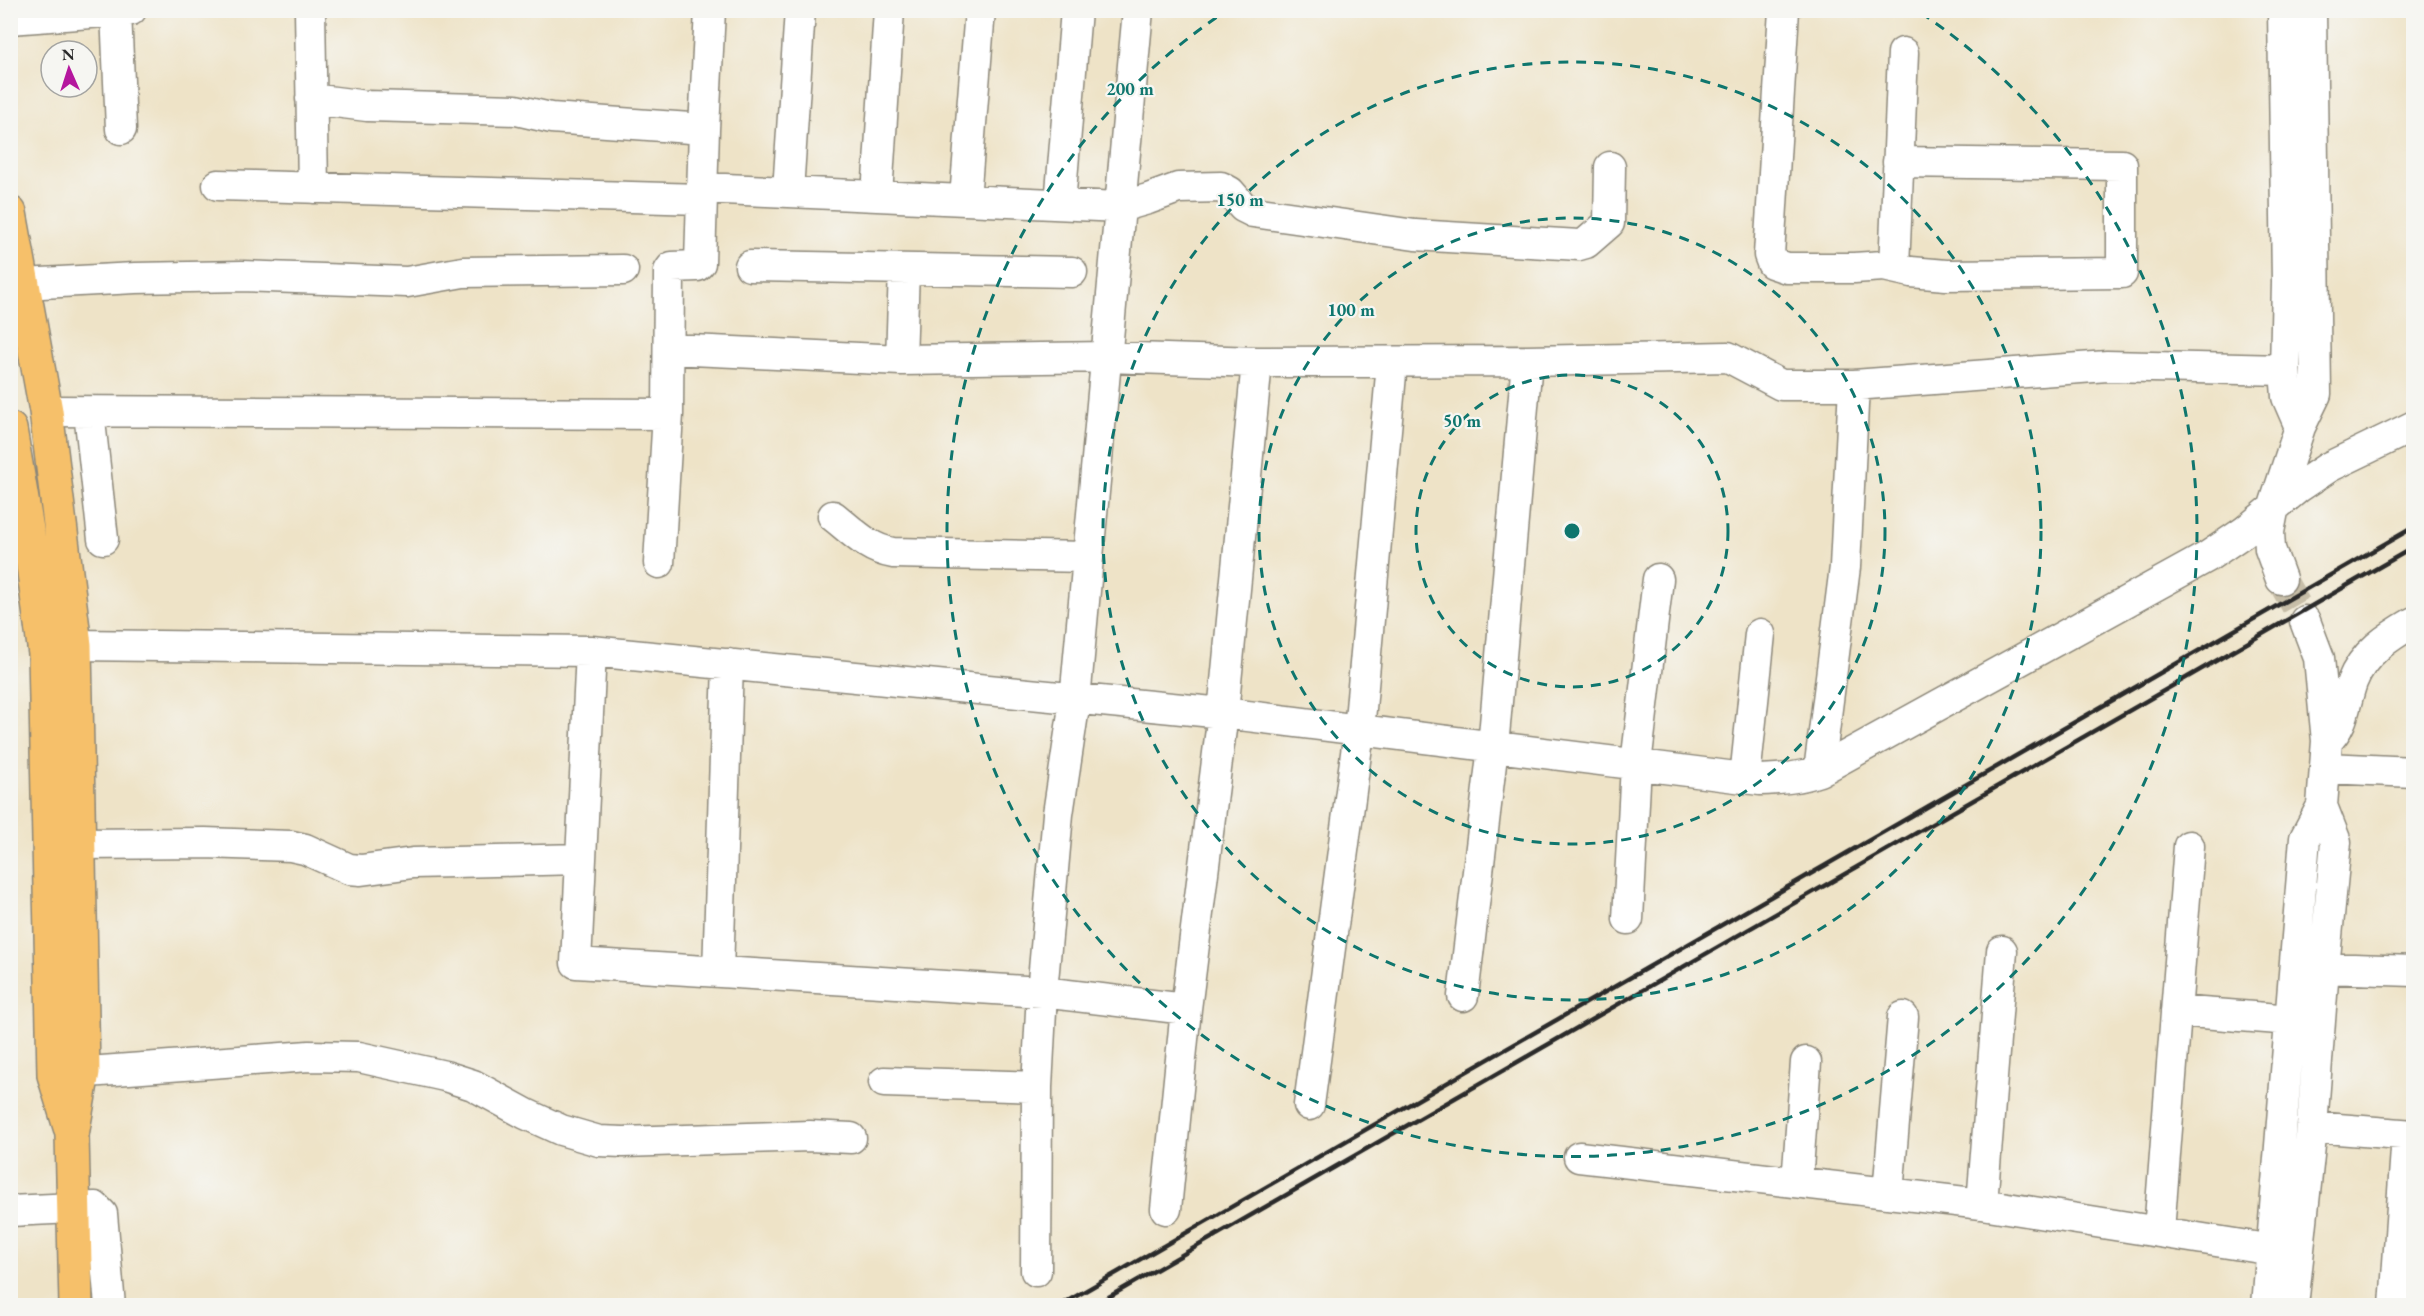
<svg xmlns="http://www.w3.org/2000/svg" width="2424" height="1316" viewBox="0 0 2424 1316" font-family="'EB Garamond',serif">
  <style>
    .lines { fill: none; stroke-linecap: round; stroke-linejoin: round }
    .minor-tunnel { stroke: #c7bea8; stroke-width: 30; stroke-dasharray: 30 15; stroke-linecap: butt }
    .minor-casing { stroke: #8c8779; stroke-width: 33 }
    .major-casing { stroke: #8c8779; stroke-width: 36 }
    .minor { stroke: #fff; stroke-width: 30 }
    .major { stroke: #f6c06b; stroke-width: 33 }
    .rail { stroke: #2b2b2b; stroke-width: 4.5 }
    .ring { fill: none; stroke: #0f766e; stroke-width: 3; stroke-dasharray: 10 8 }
    .centre { fill: #0f766e; stroke: #f6f6f2; stroke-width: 3 }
    .ring-label { font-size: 18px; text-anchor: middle; font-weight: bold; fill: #0f766e; stroke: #f6f6f2; stroke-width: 4.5; stroke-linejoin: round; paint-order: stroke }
  </style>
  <rect width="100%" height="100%" fill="#f6f6f2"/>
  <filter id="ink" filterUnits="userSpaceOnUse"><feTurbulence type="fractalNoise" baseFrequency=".0167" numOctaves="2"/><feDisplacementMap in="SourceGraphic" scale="12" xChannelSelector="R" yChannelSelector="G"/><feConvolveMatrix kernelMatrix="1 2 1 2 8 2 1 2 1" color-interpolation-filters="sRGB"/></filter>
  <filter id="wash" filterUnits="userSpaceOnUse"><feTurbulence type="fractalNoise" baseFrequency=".008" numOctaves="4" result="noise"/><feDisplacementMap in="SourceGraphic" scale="24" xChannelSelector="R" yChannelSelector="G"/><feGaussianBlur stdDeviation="1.35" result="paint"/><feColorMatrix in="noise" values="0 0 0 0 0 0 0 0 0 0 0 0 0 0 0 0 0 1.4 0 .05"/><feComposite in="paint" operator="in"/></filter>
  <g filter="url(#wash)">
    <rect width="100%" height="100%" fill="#eee3c7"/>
  </g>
  <g filter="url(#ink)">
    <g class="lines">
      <path class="minor-tunnel" d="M2281,579L2305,621"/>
      <defs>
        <path id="minor" d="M310,10L313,188
          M1784,10L1769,255L1772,263L1787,268H1854L1884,266L1911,272L1946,275L2122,273V165L1898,162
          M2283,10L2287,282L2285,370L2287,397L2300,427
          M116,11L121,129
          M10,19L131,10
          M704,129L710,10
          M218,185L701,199
          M702,188L1120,207L1148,199L1178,188L1221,187L1230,192L1243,207L1253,212L1415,235L1579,245L1586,243L1609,223L1610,167
          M788,191L800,10
          M877,195L889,10
          M965,199L980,10
          M1060,204L1076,10
          M750,266L1072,272
          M1894,268L1903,53
          M23,284L135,278L242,276L407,282L463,272L623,270
          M670,349L901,360L1106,357L1257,362
          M901,360L904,269
          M46,411L668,414L669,271L672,267L697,266L700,263L704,129L551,118L516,110L367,106L311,99
          M89,412L103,539
          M833,516C852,531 868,549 893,553L1088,557
          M659,563L668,414
          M2281,579L2270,549L2269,532L2274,506L2300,427L2316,394L2311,10
          M75,645L591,651L1223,713L1760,780C1781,779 1799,778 1819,771L2207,557L2244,532L2299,487L2329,467L2414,426
          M591,651L576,963L1042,992L1186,1009L1223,713L1257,362L1527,361L1728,357L1781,385H1854L2107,366L2285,370
          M2327,741C2345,724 2344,704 2352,682C2363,653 2388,637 2414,622
          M2327,768L2414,772
          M1819,771L1845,567L1854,385
          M1745,778L1760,634
          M79,844L205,843L291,846L305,849L349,869L361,870L413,863L581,859
          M1628,919L1636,764L1658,579
          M2324,968L2414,971
          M718,972L728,664
          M1463,996L1493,747L1527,361
          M2176,1011L2292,1020
          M60,1074L309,1056L359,1057L445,1076L473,1085L526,1114L561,1130L599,1141L623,1142L810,1136L851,1138
          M884,1082L1037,1087
          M1309,1105L1359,731L1392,363
          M2312,1127L2414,1135
          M1579,1157L1982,1204L2273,1250
          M1797,1182L1806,1062
          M1888,1193L1903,1017
          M1982,1204L2002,951
          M1166,1209L1186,1009
          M10,1211L95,1207L102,1214L110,1306
          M2159,1231L2189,846
          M1036,1271L1037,1087L1042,992L1058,814L1075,700L1138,10
          M2267,1306L2305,838L2322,806L2327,741L2319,658L2305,621
          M2293,1306L2312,1127L2324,968L2336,842L2322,806
          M2395,1306L2407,1135"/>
        <path id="major" d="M10,213L46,411L75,645L83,1072L72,1135L76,1306
          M10,429L33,565L45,654L54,1075L70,1127"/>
      </defs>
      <use href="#minor" class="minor-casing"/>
      <use href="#major" class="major-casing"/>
      <use href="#minor" class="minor"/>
      <use href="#major" class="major"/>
      <path class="rail" d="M1059,1306L2414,527
        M1093,1306L2414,547"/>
    </g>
  </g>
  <g class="ring">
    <circle cx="1572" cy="531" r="156"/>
    <circle cx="1572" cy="531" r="313"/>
    <circle cx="1572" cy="531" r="469"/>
    <path d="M1921 13A625 625 0 1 1 1223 13"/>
  </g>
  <circle cx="1572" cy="531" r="9" class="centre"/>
  <g class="ring-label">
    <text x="1130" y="95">200 m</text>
    <text x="1240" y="206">150 m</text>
    <text x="1351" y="316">100 m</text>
    <text x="1462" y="427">50 m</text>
  </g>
  <rect width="2424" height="1316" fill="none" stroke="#f6f6f2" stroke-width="36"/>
  <g transform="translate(69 69) rotate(357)"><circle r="28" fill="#f6f6f2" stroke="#a5a5a2" stroke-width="1.5"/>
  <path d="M0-4.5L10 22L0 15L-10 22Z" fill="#b5179e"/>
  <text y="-9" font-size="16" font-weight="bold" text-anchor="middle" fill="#2b2b2b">N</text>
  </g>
</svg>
